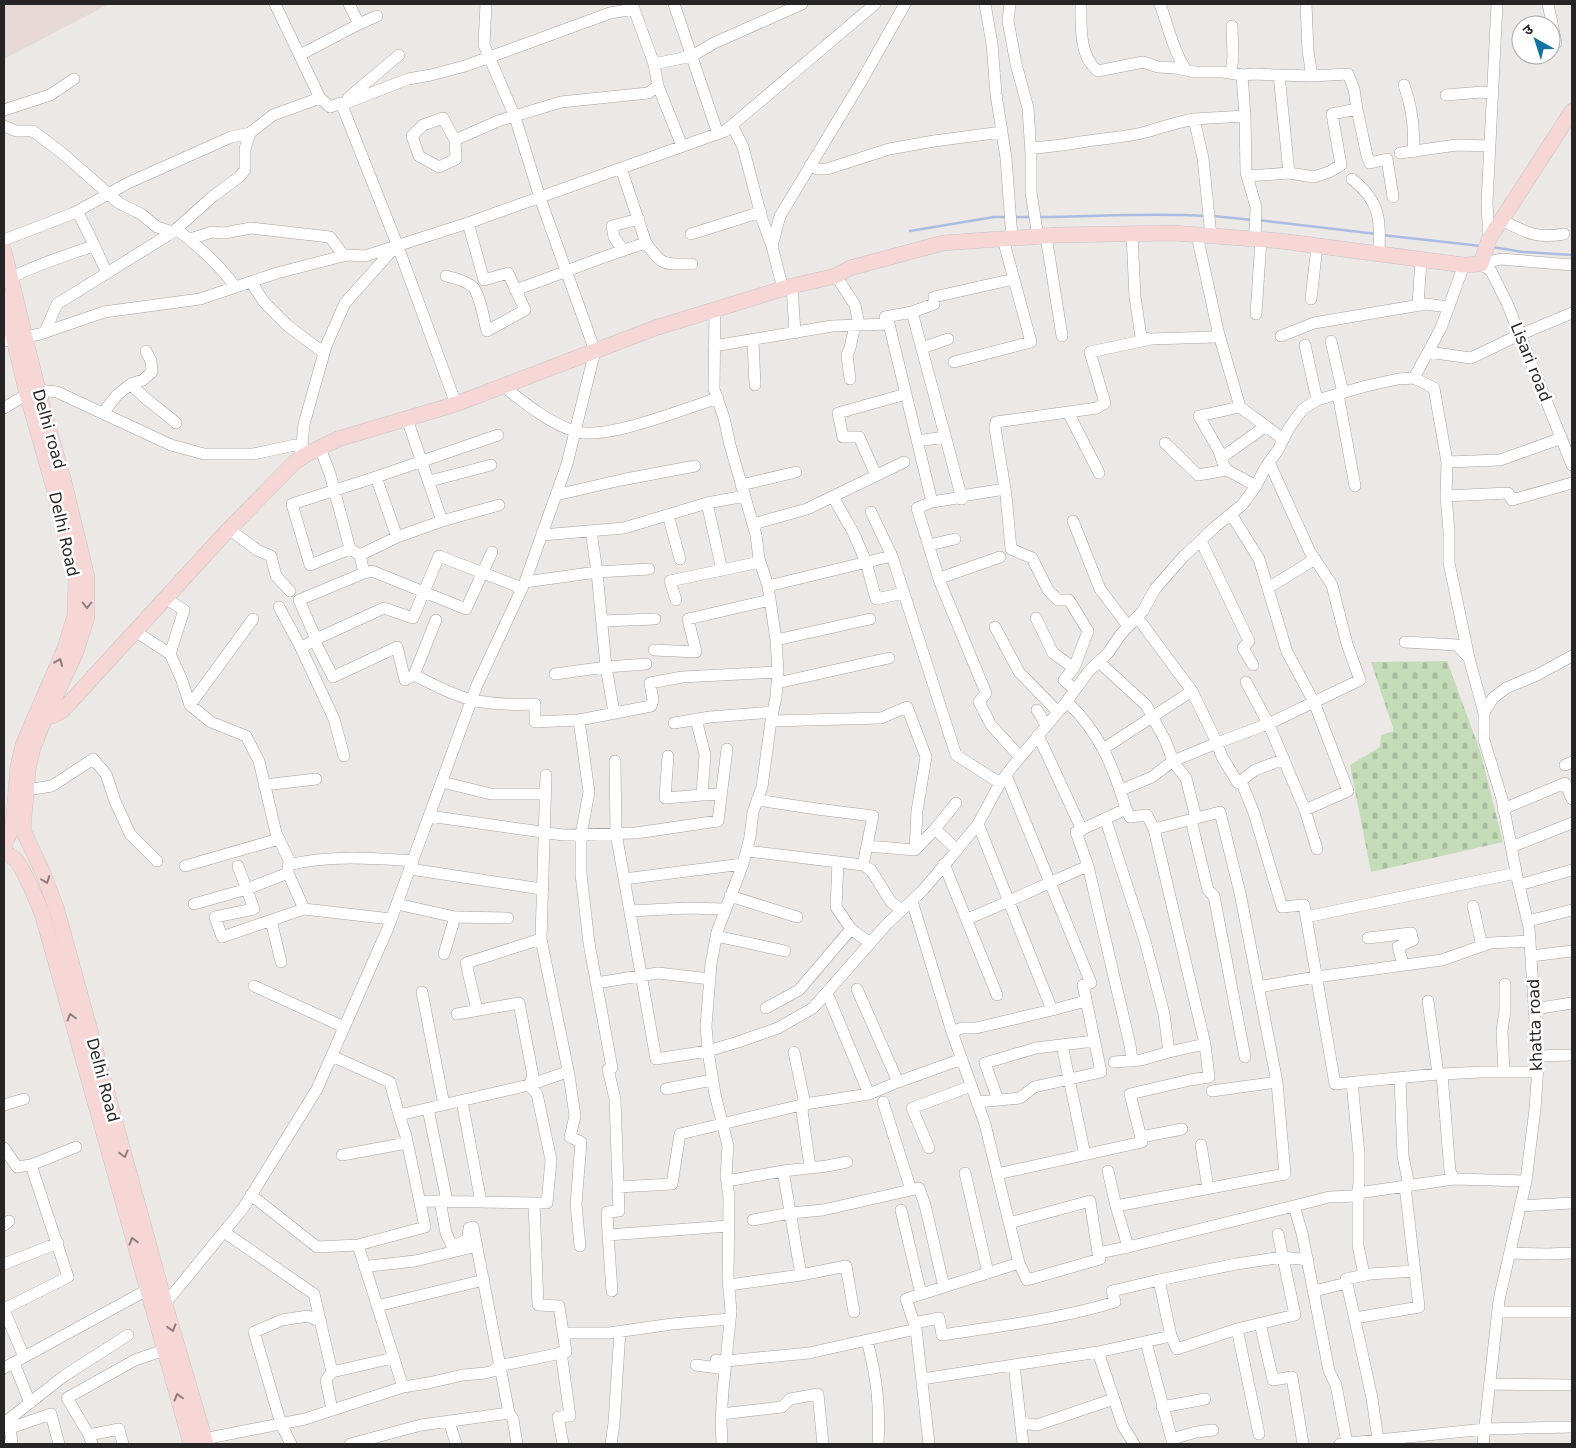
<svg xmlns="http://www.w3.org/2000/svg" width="1576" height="1448" viewBox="0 0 1576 1448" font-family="'DejaVu Sans','Noto Sans Devanagari',sans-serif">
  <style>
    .built { fill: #e7dad6 }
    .cemetery { fill: url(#cemetery-stones) }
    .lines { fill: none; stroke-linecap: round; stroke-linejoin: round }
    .stream { stroke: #aabce2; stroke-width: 2.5 }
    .minor-casing { stroke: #a6a2a1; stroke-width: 12 }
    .major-casing { stroke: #c7c6c6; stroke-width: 16 }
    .minor { stroke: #fff; stroke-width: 11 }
    .major { stroke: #f7d6d6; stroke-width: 15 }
    .oneway { stroke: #8e7d7d }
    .labels { text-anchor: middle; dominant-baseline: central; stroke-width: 5; stroke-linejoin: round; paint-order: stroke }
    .street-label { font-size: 16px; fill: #262424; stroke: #fff }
  </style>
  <defs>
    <pattern id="cemetery-stones" width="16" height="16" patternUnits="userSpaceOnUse" patternTransform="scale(1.25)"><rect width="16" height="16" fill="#c4dcb8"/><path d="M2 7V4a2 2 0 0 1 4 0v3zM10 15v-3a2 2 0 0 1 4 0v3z" fill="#a8bd9e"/></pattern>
  </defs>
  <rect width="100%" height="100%" fill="#ece8e6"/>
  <path class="built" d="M4,4H109L4,59Z"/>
  <path class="cemetery" d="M1447,661L1480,751L1503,842L1371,872L1350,765L1380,747L1381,735L1394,731L1371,662Z"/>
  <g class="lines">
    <path class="stream" d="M1213,216L1253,220
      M1014,217H1031
      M1039,217C1094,217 1150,212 1205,216
      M1258,220L1377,234
      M910,231L994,217H1008
      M1382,235L1481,246
      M1492,247L1523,252L1572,255"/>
    <defs>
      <path id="minor" d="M275,4L320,98L330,107L341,103L397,244L456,404
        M674,4L718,134
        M985,4L992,44L996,94L1006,158L1012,238
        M1010,4L1008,21L1016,64L1028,108L1031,154V192L1038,237
        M1081,4C1081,25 1079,57 1098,71L1143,62L1158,67L1176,68L1195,72H1223L1242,75L1245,116L1194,119
        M1160,4C1168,26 1173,50 1186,70
        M1548,4L1556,43
        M359,24L377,16
        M300,55L359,24L349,4
        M654,64L692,56L714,43L802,4
        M1231,73L1233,57L1232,26
        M1242,75L1254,74L1279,75L1289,173L1248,176
        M1279,75L1312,76L1308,51L1306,4
        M1404,85C1412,107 1415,128 1413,152
        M1446,95L1482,92L1493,94
        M348,98L399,55
        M341,103H346L408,79L431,75L465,66L610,13L634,9L654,64L658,86L682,146
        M1357,109L1367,156L1370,163L1387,159L1393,197
        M4,110L50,95L74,79
        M1245,116L1246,172L1256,207L1255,239
        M732,125L743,147L762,219L772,246
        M4,126L16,131H33L62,153L119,203L141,214L157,227L173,232
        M455,140L443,118L423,125L412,136L419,156L439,167L456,159L455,140L498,121L561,102L648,93L658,86
        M1031,148C1048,147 1064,145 1081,142C1102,138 1124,138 1146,132C1162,127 1178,122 1194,119L1203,158L1211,236
        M1400,153L1457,145L1490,146
        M810,165L817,169H827L889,149L934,141L1002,132
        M1289,173L1314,177L1329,172L1341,165L1332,114L1357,109L1354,89L1348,74L1312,76
        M1352,179C1381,202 1380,219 1379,254
        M77,212C89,231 97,253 107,273
        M1501,220C1527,232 1534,239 1564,234
        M176,229C195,243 222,267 235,287
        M691,234L761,212
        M1132,234L1135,297L1141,337L1150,339
        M1046,236L1062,336
        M190,239L212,232L224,233L251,228L330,237L344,256
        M1489,239L1487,203L1497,4
        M4,240L74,213L128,183L231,137L250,133
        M646,243C663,267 664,264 692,264
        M623,250L614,237L612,226L639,219
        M1481,264L1491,271L1507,303L1572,465
        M1481,264L1501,259L1572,265
        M446,276C455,278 466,281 473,287C480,295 484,320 487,331L525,310L508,273L484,280L468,223
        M836,276L855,305L859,325
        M11,278C37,264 65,256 93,246
        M251,282L264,302L288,326L324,353
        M792,286L795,333
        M783,289L772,246L780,216L861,82L905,4
        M515,290C559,275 602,256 646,243L621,168
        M1311,299L1317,246
        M1418,305L1421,260
        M715,310L714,389L724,418L730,445L756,535L759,559L768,586L776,640L778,672L776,697L771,721L762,787L753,812L750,837L743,864L717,932L711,964L706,1026L708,1051L715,1094L728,1146L726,1176L729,1198L728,1279L731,1311L723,1390L721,1420L722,1444
        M912,312L934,304V297L1014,279
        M1256,314L1261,240
        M889,324L885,317L912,312L962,499L957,498L932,502
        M1218,331L1240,407L1283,439
        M45,332L57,304L173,232L212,197L239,177L245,170V149L250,133L273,115L320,98
        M1281,336L1314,323L1426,304L1448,307
        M4,341L40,334L104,312L200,299L277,273L347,255L365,256L468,223L725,131L875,4
        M753,341L755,385
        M1331,341L1343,393
        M1305,345L1317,400
        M714,346L832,326L889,324L932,502L917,508L940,582L986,693L979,702L991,725L1020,757
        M922,348L948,339
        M1428,352L1471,358L1519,335L1572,313
        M954,362L1031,342L1003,239
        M1414,378L1434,388L1447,462
        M850,379L847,355L850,348L855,325
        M131,384L143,380L152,372L151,361L146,351
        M503,386C525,403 547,422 574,431C603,442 686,408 718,398
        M1338,394L1355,486
        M1240,407L1199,416L1219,451L1224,466L1227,470L1256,486
        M4,408L27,394L38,390L57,392L171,445L204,454H253L295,445L298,446L303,456
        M1068,412L1099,473
        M103,413L117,395L131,384C144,400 161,409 176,423
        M1562,438L1500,460L1447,462L1446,496L1508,493L1512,500L1572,483
        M917,441L945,437
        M1165,443L1198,475L1227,470
        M320,448L330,474L350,549L360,555L364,573L299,600L316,639L384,608L413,618L439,556L522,588
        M306,453L302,444L304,424L326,346L345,303L396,246
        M1221,458L1266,426
        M876,475L859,437H843L838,413L906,394
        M376,477L397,537
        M430,481L491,465
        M741,485L796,472
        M556,495L621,480L695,466
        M961,496L1005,489
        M1446,496L1449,531V563L1469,658L1484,713
        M833,497L853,532L866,562L876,599L904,593
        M707,503L722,570
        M871,512L892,556L956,755L1000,783
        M1231,514L1259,559L1287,652L1314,702L1348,791L1305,810L1270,727L1246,682
        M668,515L680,559
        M442,521L499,505
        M1073,521L1100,589L1128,626
        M753,524L807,509L904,462
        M229,529L257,550L271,556L276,576L290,591
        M591,531L597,572L649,569
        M542,535L624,528L707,503L745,496
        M1201,541L1249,641L1243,648L1253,665
        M929,545L955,539
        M350,549L310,565L292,504L376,477L498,435
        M360,555L397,537L442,521L407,419
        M364,573L372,571L466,609L492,552
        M940,578L1000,557
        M525,582L597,572L606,667L646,664
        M768,586L892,556
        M1268,588L1315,559
        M165,598L184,610L170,654
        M676,600L670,581L760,562
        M279,607L301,648
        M1137,617L1192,691L1217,743L1268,724L1360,680L1347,644L1332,585L1310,552L1269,462
        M1036,618L1053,653L1074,668L1088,631L1069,600H1058L1048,590L1032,558L1011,549L1006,495L995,428L996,422L1097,408L1105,403L1090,352L1151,339L1214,337L1218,331L1197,235
        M436,620L414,675C432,684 452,695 472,700C492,704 515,705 535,704V722L579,720
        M602,621L655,619
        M995,627L1019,672L1058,712
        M135,631L170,654L181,678L190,705L211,722L246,736L259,761L276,833L289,860L288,873L304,909L391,919
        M316,639L301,648L334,719L344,756
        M314,640L333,677L397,647L405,680L414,675
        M776,640L870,619
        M1405,642L1457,645L1468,657
        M654,650L696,652L688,619L770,600
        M1099,662L1146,705L1165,740L1174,763L1186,778L1196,818
        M1074,668L1064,680L1075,690
        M555,674L606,667L614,712
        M777,683L889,658
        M1067,702C1099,731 1114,768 1126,809L1076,832L1088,866L1130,1045L1132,1061
        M190,705L253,619
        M1037,710L1046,725
        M696,719L705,755L702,795L721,794
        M771,721L881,718L907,707L926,757L917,811L915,850
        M674,723L710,717L773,712
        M1038,735L1082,830
        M1103,749L1192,691
        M668,756L665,798L702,795
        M615,761L616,833L656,1059L708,1051L738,1042L778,1028L813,1008L886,925L923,890L952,856L978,824L1000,783L1012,767L1064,705L1089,671L1108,653L1121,634L1143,611L1155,589L1183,557L1216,526L1242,505L1256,486L1265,468L1278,450L1289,428L1303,409L1317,400L1366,386L1398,379L1414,378L1441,328L1464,265
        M1565,765L1572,762
        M546,775L541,939L569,1075L575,1116L570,1137L581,1142L576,1204L580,1246
        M1241,781L1254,813L1282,907L1304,905L1335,1084L1438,1074L1428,1001
        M442,782L491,794H546
        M264,785L316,779
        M26,790L52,786L93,759L106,774L115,801L130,834L157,861
        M1121,790L1152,777L1173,761L1217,743L1222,757L1238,783L1255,770L1284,759
        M1126,809L1130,817L1147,815L1154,829L1205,1044L1169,1052
        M1503,809L1565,783L1572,799
        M1305,810L1317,849
        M429,816L563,835L636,833L718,821L727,749
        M1191,820L1208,890L1214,896L1245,1057
        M1107,824L1145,941L1164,1014L1169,1052L1141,1060L1114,1062
        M935,829L956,803
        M867,846L915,850L935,829L957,850
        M1511,847L1572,823
        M747,851L863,865L873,816L817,809L757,800
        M838,862L836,907L851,929L870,943
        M944,864L997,995
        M288,865C329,855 371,858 413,861
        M863,865L871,870L891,902L902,910
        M185,866L279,839
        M238,866L254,909L215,917L222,937L304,909
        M410,869L535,888L543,891
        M624,879L743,864
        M1519,885L1572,870
        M730,896L797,917
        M194,904L247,889L288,873
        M397,904L455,917L508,918
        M1473,906L1482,946
        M630,911L687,908L725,909
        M1306,917L1516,873
        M967,919C1007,903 1047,883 1088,866
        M271,920L281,962
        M1528,921L1572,910
        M716,936L785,951
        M1368,938L1411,933L1413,940L1398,947L1403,964
        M444,954L455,917
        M1531,956L1572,951
        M596,983L658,973L710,979
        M254,986L344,1027
        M1258,987L1316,977L1442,960L1490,943L1530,941
        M857,989L898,1082L869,1094
        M422,992L444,1105
        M766,1008L799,990L851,929
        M1534,1009L1572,1003
        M477,1010L466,963L541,939
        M1052,1010L1086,1001
        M457,1014L519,1003L533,1076L529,1085L537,1094L551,1160L547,1203H534
        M952,1032L962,1028H976L1052,1010L978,824
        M1062,1045L1085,1155
        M332,1056L390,1082L399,1115L529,1085L567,1072
        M1537,1056L1572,1055
        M1504,1072L1502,1031L1505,1010V984
        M1438,1074H1442L1450,1171L1454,1179
        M1442,1074L1482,1072H1537
        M1400,1078L1403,1156L1409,1186
        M898,1082L962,1059
        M666,1089L712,1080
        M1212,1091L1277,1082
        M998,1100L985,1063L1036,1048L1094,1041
        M462,1101L481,1202
        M883,1102L911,1190L919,1188L925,1205L944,1287
        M977,1102L1020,1098L1034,1087L1101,1072L1083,985L1091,983L1006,775
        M4,1105L24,1099
        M428,1109L447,1201
        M1141,1137L1182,1129
        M1201,1145L1208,1188
        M4,1148L17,1167L31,1165
        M929,1148L912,1108L971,1086
        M342,1155L407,1143
        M810,1167L802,1111L805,1104L869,1094L827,993
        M783,1171L827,1166L847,1162
        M1108,1171L1116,1206L1285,1174L1277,1082L1240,893L1220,812L1154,829
        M965,1173L988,1273
        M997,1174L1142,1142L1130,1094L1190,1080L1209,1077L1205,1044
        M727,1181L783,1171L801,1275L729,1285
        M618,1187L672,1184L680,1134L805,1104L794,1052
        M1294,1206L1329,1197L1357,1196L1359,1183V1154L1352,1082
        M1521,1206L1572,1203
        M901,1210L921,1294
        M753,1220L790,1213L823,1210L911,1190
        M1009,1223L1090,1201L1098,1253L1128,1247L1116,1206
        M4,1225L9,1221
        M224,1232L314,1294L332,1372L326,1380L332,1410
        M608,1235L607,1212L619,1211L615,1099L608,1069L612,1068L589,943L581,874V835L589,792L579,720L651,706L653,700L650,683L682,677L778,672
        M358,1245L425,1227L406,1136L399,1115
        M1128,1247L1294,1206L1302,1233L1329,1371L1336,1385L1347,1443
        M1510,1253L1547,1254L1572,1253
        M1019,1263L1027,1280L1100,1259L1098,1253
        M4,1264L58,1243
        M365,1268L370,1266L415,1261L477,1246
        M801,1275L846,1266L854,1312
        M1364,1275L1358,1245V1193L1454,1179L1526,1181
        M1159,1280L1236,1264L1283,1257L1308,1260
        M612,1291L608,1235L728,1226
        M1314,1291L1347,1283
        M165,1304L244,1207L317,1089L388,928L477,685L525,582L567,464L595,351L540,198L515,117L484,45L486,4
        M377,1306L484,1280
        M4,1309L68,1277L31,1165L76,1147
        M4,1310L24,1357
        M1498,1312H1572
        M1355,1318L1419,1307L1405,1186
        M914,1323L939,1318L942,1335C1000,1326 1059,1319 1115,1302L1112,1291L1159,1280L1171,1336
        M1260,1323L1273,1380L1292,1377L1303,1444
        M916,1329L929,1444
        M1237,1329L1295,1315L1278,1234
        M563,1333H609L672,1324L730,1319
        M867,1340C877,1379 880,1405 878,1444
        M1146,1342L1173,1444
        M561,1352L570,1416L558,1417L563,1444
        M716,1360L726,1361L809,1353L916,1329L906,1299L1019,1263L985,1124L952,1032L912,901
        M14,1363L30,1403
        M696,1365L725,1369
        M1014,1365L1023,1444
        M4,1368L147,1290
        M332,1372L393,1358
        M922,1379L1098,1352
        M1490,1384L1572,1385
        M403,1387L428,1383L463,1375L485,1373L493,1371L499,1366L566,1352L559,1306L538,1305L534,1203L420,1201
        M1162,1407L1205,1399
        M509,1413L513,1419L517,1444
        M721,1414L782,1407L790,1399L818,1394L823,1444
        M449,1421L456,1444
        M4,1423L64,1376L128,1335
        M1021,1423L1037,1425L1108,1401
        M89,1435L67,1398L135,1360L164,1350
        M204,1439L305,1419L403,1387L358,1245L317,1247L251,1195
        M1172,1439L1196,1432L1213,1430
        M1378,1440L1372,1398L1346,1279L1370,1274L1414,1271
        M8,1444L12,1443L10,1428L51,1414L59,1444
        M92,1444L89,1435L119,1429L123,1444
        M291,1444L281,1424L254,1332L282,1320L308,1316L321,1322
        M350,1444L421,1425L509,1413L473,1227L469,1228L468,1239L458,1244H451L446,1233L440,1201
        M611,1444L614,1423L620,1331
        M1134,1444L1123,1426L1098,1352L1171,1336L1177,1349L1237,1329L1259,1434
        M1340,1444L1485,1429L1572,1427
        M1483,1444L1499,1300L1526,1181L1535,1109L1538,1066L1529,927L1517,877L1502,799L1484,740V713L1493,698L1506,688L1537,675L1572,656"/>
      <path id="major" d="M4,251L38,390L64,482L87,577V617L76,652L45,718L33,748L28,770L23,830L43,873L57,910L165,1304L206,1444
        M4,298L27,394L53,485L76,579L75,615L65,648L23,745L18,766L13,825C11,834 5,839 4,848
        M37,714C47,719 52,717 62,711L229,529L295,462L307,454L338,439L456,404L655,328L792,286L836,276L850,268L943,243L1058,235L1173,233L1281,241L1464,265L1481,264L1489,239L1572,111
        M4,848C6,855 10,855 15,859C23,866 37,902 42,913L191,1444"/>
    </defs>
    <use href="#minor" class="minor-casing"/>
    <use href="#major" class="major-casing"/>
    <use href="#minor" class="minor"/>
    <use href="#major" class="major"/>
  </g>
  <defs><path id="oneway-chevron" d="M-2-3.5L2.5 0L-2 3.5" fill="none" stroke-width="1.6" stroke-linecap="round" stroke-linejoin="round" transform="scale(1.25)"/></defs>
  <g class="oneway">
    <use href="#oneway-chevron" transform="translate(87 605) rotate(90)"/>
    <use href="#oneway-chevron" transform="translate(59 662) rotate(-67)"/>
    <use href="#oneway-chevron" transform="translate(46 880) rotate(69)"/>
    <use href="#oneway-chevron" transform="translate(71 1017) rotate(-106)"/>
    <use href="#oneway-chevron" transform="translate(124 1154) rotate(75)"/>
    <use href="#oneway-chevron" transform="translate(133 1241) rotate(-106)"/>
    <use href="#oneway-chevron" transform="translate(172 1328) rotate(74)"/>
    <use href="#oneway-chevron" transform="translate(178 1397) rotate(-106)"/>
  </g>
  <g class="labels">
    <g class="street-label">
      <text transform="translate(1531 362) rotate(68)">Lisari road</text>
      <text transform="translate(49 429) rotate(74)">Delhi road</text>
      <text transform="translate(64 534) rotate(77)">Delhi Road</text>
      <text transform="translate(1535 1025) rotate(-92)">khatta road</text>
      <text transform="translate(103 1080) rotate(75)">Delhi Road</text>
    </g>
  </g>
  <rect width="1576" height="1448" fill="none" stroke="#262424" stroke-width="10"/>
  <g transform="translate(1536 40) rotate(321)"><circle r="24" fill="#ffffff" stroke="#a8a7a7"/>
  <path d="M0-4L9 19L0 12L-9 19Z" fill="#1274a1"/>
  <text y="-8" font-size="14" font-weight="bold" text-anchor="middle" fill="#262424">उ</text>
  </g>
</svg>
